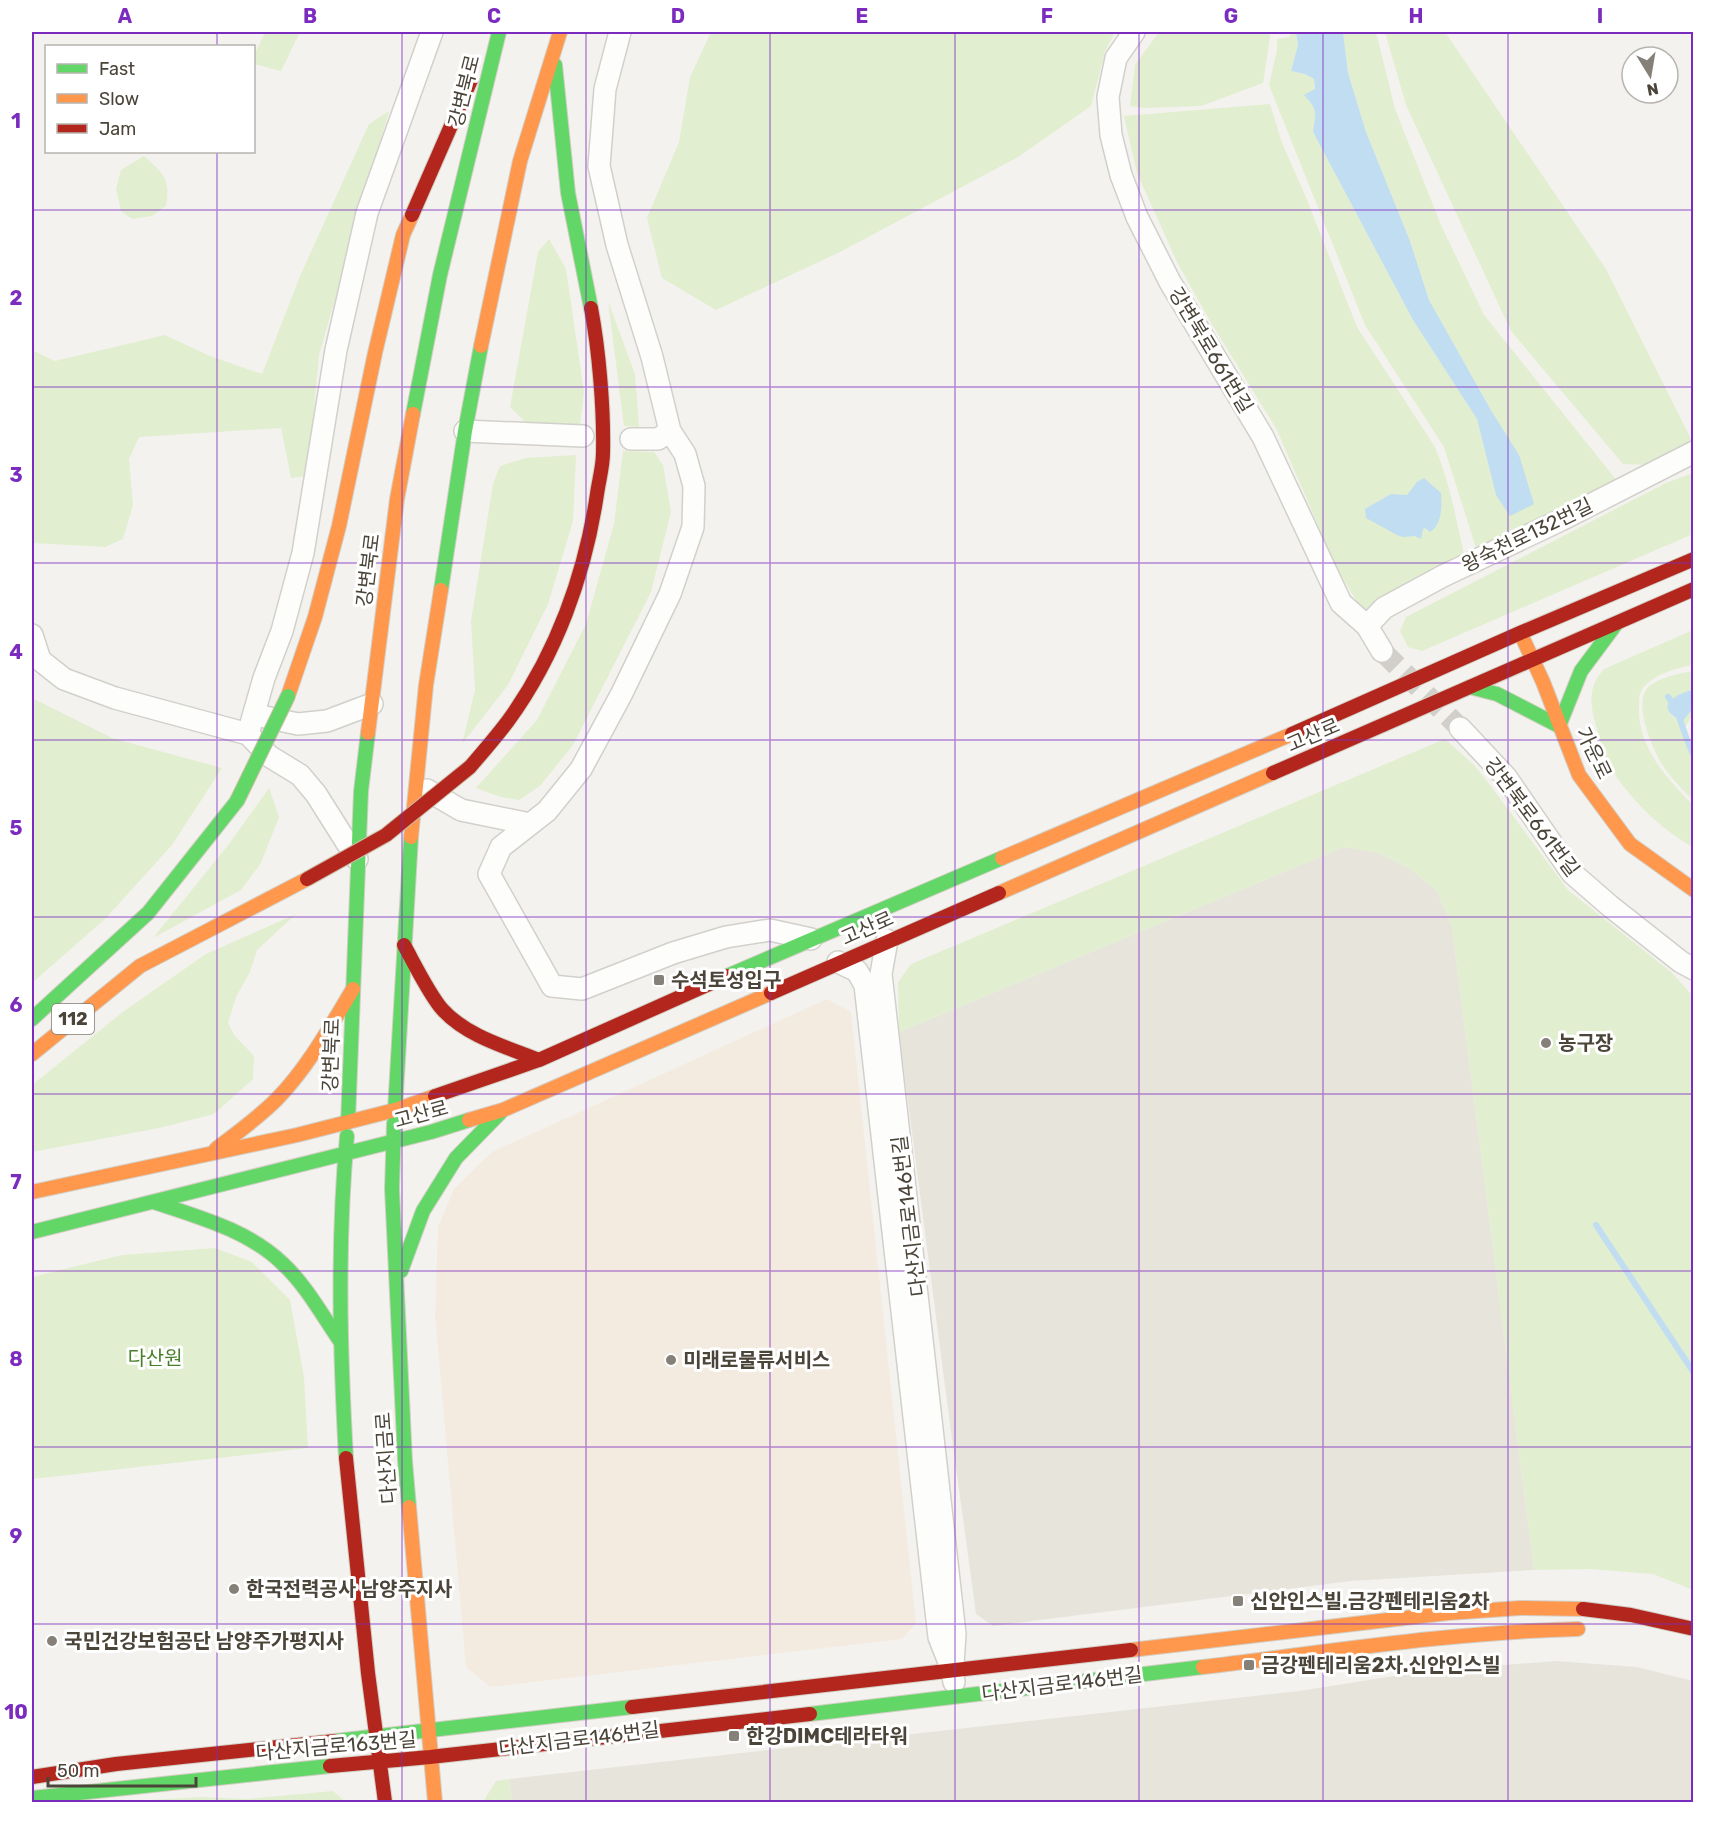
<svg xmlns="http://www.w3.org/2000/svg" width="1725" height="1834" viewBox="0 0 1725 1834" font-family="Rubik,'Noto Sans KR',sans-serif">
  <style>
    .residential { fill: #e7e4dc }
    .commercial { fill: #f3ebdf }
    .green { fill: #e1eecf }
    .water { fill: #c0ddf1 }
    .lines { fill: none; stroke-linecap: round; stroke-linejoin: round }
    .stream { stroke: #c0ddf1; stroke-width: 6 }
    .street-tunnel { stroke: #d2cfca; stroke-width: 21; stroke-dasharray: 21 10; stroke-linecap: butt }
    .street-casing { stroke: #d2d0cb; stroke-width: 24 }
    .fast-casing { stroke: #d3cfc5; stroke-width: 16 }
    .slow-casing { stroke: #d3cfc5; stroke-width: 16 }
    .jam-casing { stroke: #d3cfc5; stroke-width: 16 }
    .street { stroke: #fdfdfc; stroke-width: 21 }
    .fast { stroke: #63d668; stroke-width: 14 }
    .slow { stroke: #ff974d; stroke-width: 14 }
    .jam { stroke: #b3261e; stroke-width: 14 }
    .fast-bridge-casing { stroke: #ccbfa9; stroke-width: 16; stroke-linecap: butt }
    .jam-bridge-casing { stroke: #ccbfa9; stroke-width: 16; stroke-linecap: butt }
    .fast-bridge { stroke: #63d668; stroke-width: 14 }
    .jam-bridge { stroke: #b3261e; stroke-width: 14 }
    .grid { fill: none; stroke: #7b2cbf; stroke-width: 1.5; stroke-opacity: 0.55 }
    .poi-dot { fill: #868178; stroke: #fff; stroke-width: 2 }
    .labels { text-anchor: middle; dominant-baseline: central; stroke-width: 6; stroke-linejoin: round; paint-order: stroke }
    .shield { fill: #fff; stroke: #817c74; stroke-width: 1.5 }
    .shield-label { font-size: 18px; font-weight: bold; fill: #4b4439 }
    .street-label { font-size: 20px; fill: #4b4439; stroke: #fff }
    .poi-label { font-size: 20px; font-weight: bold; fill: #4b4439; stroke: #fff; text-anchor: start }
    .park-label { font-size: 20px; fill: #4a7f2a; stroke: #fff }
    .neatline { fill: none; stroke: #7b2cbf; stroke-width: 2 }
    .grid-label { font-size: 20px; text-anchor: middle; font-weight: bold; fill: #7b2cbf }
  </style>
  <rect width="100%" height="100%" fill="#f4f2ee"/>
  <path class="residential" d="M1344,847L1379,853L1409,868L1437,891L1452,927L1534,1570L1351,1581L993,1626L976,1614L947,1402L899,1032Z
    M1556,1661L1637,1667L1693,1681V1802H512L509,1779L1299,1691L1426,1671Z"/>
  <path class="commercial" d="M827,999L851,1012L916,1623L902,1639L490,1687L466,1667L435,1315L438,1227L454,1189L492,1152Z"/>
  <path class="green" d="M265,32H300L281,71L254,64V56Z
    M711,32H1115L1105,52L1091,106L1018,157L842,251L716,310L662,278L647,218L679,142L690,77Z
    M1159,32H1269L1270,37L1263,83L1201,106L1145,108L1130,106L1135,65Z
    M1290,32H1296L1298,45L1291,71L1305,74L1314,79L1316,116L1313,132L1413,320L1477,419L1496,495L1492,412L1429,300L1410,241L1366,132L1348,73L1343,32H1376L1395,109L1441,225L1484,315L1618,482L1478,554L1444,447L1365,325L1269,85L1277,50V39L1290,37Z
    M1385,32H1445L1606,269L1693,443L1650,465L1623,464L1511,331L1406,105Z
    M1270,104L1282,143L1305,195L1357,327L1435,447C1450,484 1457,522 1465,560L1363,612L1336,567L1277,430L1210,321L1177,262L1137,173L1124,116Z
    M389,111L319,355L308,476L291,478L281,428L139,437L129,459L133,505L123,539L105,547L32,543V350L55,361L165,335L210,356L262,374L300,276L369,124Z
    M144,156C163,173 171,179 166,206L152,216L132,219L121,211L116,189L121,170Z
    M549,239L566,269L584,392L580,425L527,424L510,407L538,252Z
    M608,301L635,374L639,427L624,426Z
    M623,451L654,452L663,465L671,512L651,592L573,745L540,786L519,800L501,797L476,788L537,720L586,624L614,524Z
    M576,455L573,521L548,604L508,685L462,744L475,690L471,621L493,484L500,466L526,458Z
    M1693,473V534L1422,651L1408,647L1400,631L1406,617L1666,483Z
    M1693,630V665C1677,668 1654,674 1643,688C1639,693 1639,699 1639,706C1637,746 1666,778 1693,805V847C1660,829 1628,797 1608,764C1602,754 1600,740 1597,729C1590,706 1587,687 1604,669Z
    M1693,671V690L1669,704C1669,716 1673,718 1683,721L1693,708V715L1685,727L1686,736L1693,751V800C1684,791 1673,780 1665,769C1654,753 1634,708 1646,690C1655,678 1680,673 1693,671Z
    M32,698L112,738L222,768L172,845L106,918L32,983Z
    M1445,739L1474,765L1490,785L1568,890L1671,972L1693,996V1590L1653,1574L1590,1569L1534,1570L1452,927L1437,891L1409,868L1379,853L1344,847L899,1032L898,982L911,964Z
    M269,788L279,817L261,863L241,890L153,938L229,844Z
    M296,914L257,950L250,972L236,997L228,1023L234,1035L254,1056L253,1079L214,1114L159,1128L32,1152V1085L124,1011L206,954Z
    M215,1248L252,1262L290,1300L304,1377L308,1448L32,1479V1277L122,1255Z
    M509,1779L512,1802H483L496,1781Z
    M333,1791L346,1802H116L200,1797L247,1799Z"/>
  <path class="water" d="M1296,32H1343L1348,73L1366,132L1410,241L1429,300L1492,412L1519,455L1534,504L1510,516L1496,495L1477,419L1413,320L1313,132C1316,112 1318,110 1304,95L1315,89L1314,79L1305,74L1291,71L1298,45Z
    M1424,478L1441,493C1442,506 1442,525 1430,532L1425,528L1423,529L1421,539L1415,536L1403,537L1397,535L1366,518L1365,509L1391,494L1407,495L1417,482Z
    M1692,690L1693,708L1683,721C1673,718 1659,707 1674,698C1679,694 1686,692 1692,690Z"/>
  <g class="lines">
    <path class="stream" d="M1668,697C1681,712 1683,736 1694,755
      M1596,1225L1694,1373"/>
    <path class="street-tunnel" d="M1382,651L1460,728"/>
    <defs>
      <path id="street" d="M620,32L605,89L599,166L617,245L652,357L670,431L658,439H631
        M1134,32L1116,58L1108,97L1111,135L1121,175L1137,217L1170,282L1263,437L1341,603L1367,626L1382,651
        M465,431L583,436
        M670,431L685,454L694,486L693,527L670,594L621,695L581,769L547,811L501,847L489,874L552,986L582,989L673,953L726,937L770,930L811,939
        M1367,626L1384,608L1443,576L1561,520L1694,452
        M32,635L40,660L64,679L115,698L248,734L269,756L300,775L316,794L357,859
        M265,717L298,724L327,721L372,704
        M1460,728L1506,777L1572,873L1610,906L1681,962L1694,969
        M248,734L264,678L282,631L303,553L336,350L367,213L432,32
        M427,790L461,810L530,824
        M887,940L881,974L955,1634L953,1664
        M838,962L857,971L865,985L939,1637L952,1670L954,1682"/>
      <path id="fast" d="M555,65L568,193L591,308
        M413,414L440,275L499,32
        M441,590L465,431L481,346
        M1470,687L1497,694L1559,726
        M1559,726L1581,671L1616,624
        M727,976L1002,858
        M32,1019L148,913L237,801
        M395,1110L411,837
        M348,1122L361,791L368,733
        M394,1123L392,1189L405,1461L409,1507
        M154,1202C198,1217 248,1230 282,1263C306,1285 322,1315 340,1341
        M32,1232L431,1132L469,1120
        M401,1271L423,1211L456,1158L500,1113
        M346,1458C340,1351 337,1244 347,1136
        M810,1714L1203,1667
        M335,1741L632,1707
        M32,1798L330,1766"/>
      <path id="slow" d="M481,346L520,161L560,32
        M1524,641L1543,682L1579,775L1630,844L1694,890
        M288,696L315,617L339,526L375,353L403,235L412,215
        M368,733L397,499L413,414
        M411,837L426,685L441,590
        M1002,858L1292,734
        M999,893L1273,773
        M32,1054L140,966L307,879
        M469,1120L503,1110L771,993
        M216,1149C237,1133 258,1118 277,1099C308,1067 330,1027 353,989
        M32,1192L297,1135L395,1110L435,1096
        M409,1507L435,1802
        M1131,1650L1448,1613L1520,1608L1583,1609
        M1203,1667C1328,1652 1453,1632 1578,1629"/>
      <path id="jam" d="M412,215L471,80
        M1292,734L1520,633L1694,559
        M470,767C483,752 496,737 508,721C556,655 585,575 597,494C599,480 603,466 603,453C604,410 599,350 591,308
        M1273,773L1694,589
        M404,945C414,963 429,994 442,1009C466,1036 506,1047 539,1060
        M771,993L999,893
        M435,1096L539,1060L727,976
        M346,1458L368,1673L385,1802
        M1583,1609L1631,1615L1694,1629
        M632,1707L1131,1650
        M330,1766L430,1757L810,1714
        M32,1777L116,1764L335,1741"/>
    </defs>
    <use href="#street" class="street-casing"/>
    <use href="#fast" class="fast-casing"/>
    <use href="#slow" class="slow-casing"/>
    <use href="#jam" class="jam-casing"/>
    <use href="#street" class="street"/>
    <use href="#fast" class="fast"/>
    <use href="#slow" class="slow"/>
    <use href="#jam" class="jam"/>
    <defs>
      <path id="fast-bridge" d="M237,801L288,696"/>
      <path id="jam-bridge" d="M307,879L386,835L470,767"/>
    </defs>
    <use href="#fast-bridge" class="fast-bridge-casing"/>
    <use href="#jam-bridge" class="jam-bridge-casing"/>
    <use href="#fast-bridge" class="fast-bridge"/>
    <use href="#jam-bridge" class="jam-bridge"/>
  </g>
  <path class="grid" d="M217,32V46M402,32V1802M586,32V1802M770,32V1802M955,32V1802M1139,32V1802M1323,32V1802M1508,32V1802M217,152V1802M32,210H1694M32,387H1694M32,563H1694M32,740H1694M32,917H1694M32,1094H1694M32,1271H1694M32,1447H1694M32,1624H1694"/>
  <g class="poi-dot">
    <rect x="653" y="974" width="12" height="12" rx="3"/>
    <circle cx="1546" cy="1043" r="6"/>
    <circle cx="671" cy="1360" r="6"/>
    <circle cx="234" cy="1589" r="6"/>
    <rect x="1232" y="1595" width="12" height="12" rx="3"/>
    <circle cx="52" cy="1641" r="6"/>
    <rect x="1243" y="1659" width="12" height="12" rx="3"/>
    <rect x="728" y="1730" width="12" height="12" rx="3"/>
  </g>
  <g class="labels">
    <rect class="shield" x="52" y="1004" width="42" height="30" rx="4.5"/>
    <g class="shield-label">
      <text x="73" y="1019">112</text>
    </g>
    <g class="street-label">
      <text transform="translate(464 91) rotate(-76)">강변북로</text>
      <text transform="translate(1211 350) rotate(59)">강변북로661번길</text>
      <text transform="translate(1527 535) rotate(-26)">왕숙천로132번길</text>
      <text transform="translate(368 570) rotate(-83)">강변북로</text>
      <text transform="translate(1313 735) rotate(-23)">고산로</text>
      <text transform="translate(1594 753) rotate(64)">가운로</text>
      <text transform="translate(1532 817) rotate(53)">강변북로661번길</text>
      <text transform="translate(867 928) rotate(-24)">고산로</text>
      <text transform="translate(331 1055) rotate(-88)">강변북로</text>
      <text transform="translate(421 1114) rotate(-15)">고산로</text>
      <text transform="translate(909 1216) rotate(-97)">다산지금로146번길</text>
      <text transform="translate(386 1458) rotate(-94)">다산지금로</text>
      <text transform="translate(1062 1684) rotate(-7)">다산지금로146번길</text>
      <text transform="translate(579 1739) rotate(-7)">다산지금로146번길</text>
      <text transform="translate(336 1746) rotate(-5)">다산지금로163번길</text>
    </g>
    <g class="poi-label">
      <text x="671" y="980">수석토성입구</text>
      <text x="1558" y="1043">농구장</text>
      <text x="683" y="1360">미래로물류서비스</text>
      <text x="246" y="1589">한국전력공사 남양주지사</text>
      <text x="1250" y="1601">신안인스빌.금강펜테리움2차</text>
      <text x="64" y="1641">국민건강보험공단 남양주가평지사</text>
      <text x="1261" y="1665">금강펜테리움2차.신안인스빌</text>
      <text x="746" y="1736">한강DIMC테라타워</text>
    </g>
    <g class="park-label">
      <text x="155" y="1358">다산원</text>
    </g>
  </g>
  <rect width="1725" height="1834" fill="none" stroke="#ffffff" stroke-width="66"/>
  <rect x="45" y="45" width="210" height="108" fill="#ffffff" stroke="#b7b4b0" stroke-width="1.5"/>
  <rect x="57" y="64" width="30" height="9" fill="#63d668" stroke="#b7b4b0" stroke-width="1.5"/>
  <text x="99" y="75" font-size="18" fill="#4b4439">Fast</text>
  <rect x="57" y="94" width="30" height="9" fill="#ff974d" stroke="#b7b4b0" stroke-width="1.5"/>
  <text x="99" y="105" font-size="18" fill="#4b4439">Slow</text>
  <rect x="57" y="124" width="30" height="9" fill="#b3261e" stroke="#b7b4b0" stroke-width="1.5"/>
  <text x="99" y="135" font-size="18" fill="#4b4439">Jam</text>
  <g transform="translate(1650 75) rotate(169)"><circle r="28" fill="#ffffff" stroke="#b7b4b0" stroke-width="1.5"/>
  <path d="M0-4.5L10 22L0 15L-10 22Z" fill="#868178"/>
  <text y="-9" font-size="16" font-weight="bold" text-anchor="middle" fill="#4b4439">N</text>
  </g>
  <path d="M48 1777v9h148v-9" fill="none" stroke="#4b4439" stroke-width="3"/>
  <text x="57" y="1777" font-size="18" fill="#4b4439" stroke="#ffffff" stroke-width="4.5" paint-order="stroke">50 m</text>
  <rect x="33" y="33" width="1659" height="1768" class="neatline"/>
  <g class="grid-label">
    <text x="125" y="23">A</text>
    <text x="310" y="23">B</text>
    <text x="494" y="23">C</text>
    <text x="678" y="23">D</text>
    <text x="862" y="23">E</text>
    <text x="1047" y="23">F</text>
    <text x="1231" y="23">G</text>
    <text x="1416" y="23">H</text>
    <text x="1600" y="23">I</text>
    <text x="16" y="128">1</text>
    <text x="16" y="305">2</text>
    <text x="16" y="482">3</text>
    <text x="16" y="659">4</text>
    <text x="16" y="835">5</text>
    <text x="16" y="1012">6</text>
    <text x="16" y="1189">7</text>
    <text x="16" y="1366">8</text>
    <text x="16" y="1543">9</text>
    <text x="16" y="1719">10</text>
  </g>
</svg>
